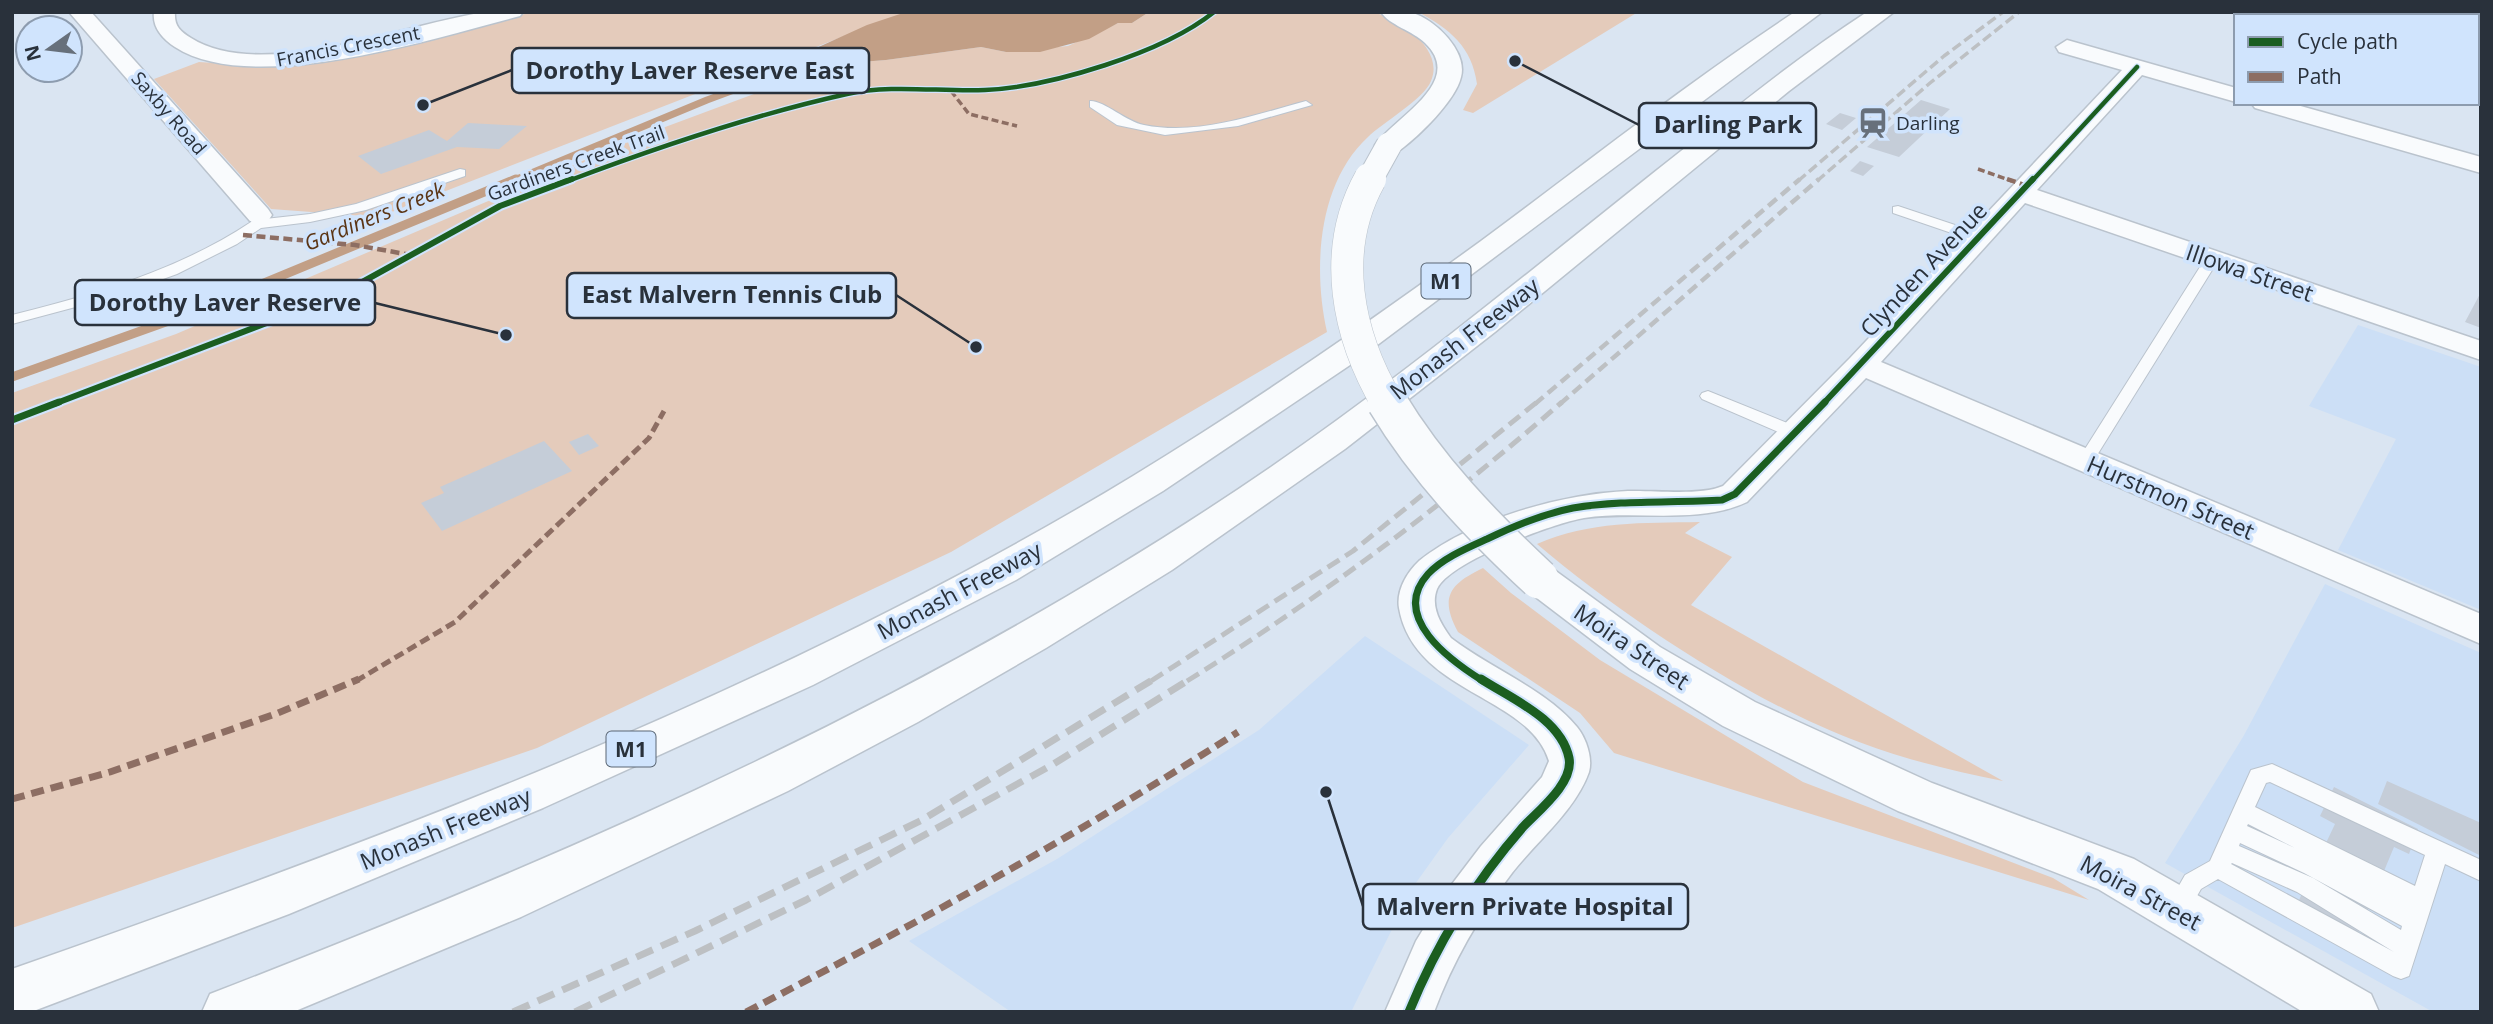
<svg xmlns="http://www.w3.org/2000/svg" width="2493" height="1024" viewBox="0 0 2493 1024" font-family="'Open Sans',sans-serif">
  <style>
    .built { fill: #ccdff6 }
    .green { fill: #e4cbbb }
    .water { fill: #c29f86 }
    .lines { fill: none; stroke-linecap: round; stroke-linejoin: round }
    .stream-far1 { stroke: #c29f86; stroke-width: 7 }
    .stream { stroke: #c29f86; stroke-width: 9 }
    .building { fill: #c5cdd8 }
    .lane-casing { stroke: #bac3cd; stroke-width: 2 }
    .street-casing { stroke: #bac3cd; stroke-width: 3 }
    .secondary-casing { stroke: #bac3cd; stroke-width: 3 }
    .highway-casing { stroke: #bac3cd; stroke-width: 3 }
    .lane { fill: #f9fbfd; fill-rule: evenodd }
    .street { fill: #f9fbfd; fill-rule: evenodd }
    .secondary { fill: #f9fbfd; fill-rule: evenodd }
    .highway { fill: #f9fbfd; fill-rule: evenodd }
    .rail-far3 { stroke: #bdc0c3; stroke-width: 3.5; stroke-dasharray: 10 4.5; stroke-linecap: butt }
    .rail-far2 { stroke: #bdc0c3; stroke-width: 4.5; stroke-dasharray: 11 6; stroke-linecap: butt }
    .rail-far1 { stroke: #bdc0c3; stroke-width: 5; stroke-dasharray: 14 7; stroke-linecap: butt }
    .rail { stroke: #bdc0c3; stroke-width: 7; stroke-dasharray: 18 9; stroke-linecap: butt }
    .secondary-bridge-far2-casing { stroke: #bac3cd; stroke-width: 27; stroke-linecap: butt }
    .secondary-bridge-far1-casing { stroke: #bac3cd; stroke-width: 33; stroke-linecap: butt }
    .secondary-bridge-casing { stroke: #bac3cd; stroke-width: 42; stroke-linecap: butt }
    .secondary-bridge-far2 { stroke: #f9fbfd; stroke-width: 25 }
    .secondary-bridge-far1 { stroke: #f9fbfd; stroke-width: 32 }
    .secondary-bridge { stroke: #f9fbfd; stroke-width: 39 }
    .quiet-far3 { stroke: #8d6e63; stroke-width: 3.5; stroke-dasharray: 7 3.5; stroke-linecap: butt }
    .quiet-far2 { stroke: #8d6e63; stroke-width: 4.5; stroke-dasharray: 9 4.5; stroke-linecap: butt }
    .quiet-far1 { stroke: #8d6e63; stroke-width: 5; stroke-dasharray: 10 5; stroke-linecap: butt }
    .quiet { stroke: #8d6e63; stroke-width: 7; stroke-dasharray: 13 7; stroke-linecap: butt }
    .cycleway-far3-casing { stroke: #d0e4fd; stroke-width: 7 }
    .cycleway-far2-casing { stroke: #d0e4fd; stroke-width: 10 }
    .cycleway-far1-casing { stroke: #d0e4fd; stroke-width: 11 }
    .cycleway-casing { stroke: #d0e4fd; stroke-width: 13 }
    .cycleway-far3 { stroke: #1b5e20; stroke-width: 4.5 }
    .cycleway-far2 { stroke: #1b5e20; stroke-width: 6 }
    .cycleway-far1 { stroke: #1b5e20; stroke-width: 7 }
    .cycleway { stroke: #1b5e20; stroke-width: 9 }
    .labels { text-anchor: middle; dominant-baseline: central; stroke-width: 7; stroke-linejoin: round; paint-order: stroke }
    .far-street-label { font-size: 19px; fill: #29313b; stroke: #d0e4fd }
    .far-poi-label { font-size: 19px; fill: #29313b; stroke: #d0e4fd; text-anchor: start }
    .far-water-label { font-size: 21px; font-style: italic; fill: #5b3515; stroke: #d0e4fd }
    .shield { fill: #d0e4fd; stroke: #5b6775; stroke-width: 2 }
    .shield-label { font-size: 21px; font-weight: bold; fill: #29313b }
    .street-label { font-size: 23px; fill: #29313b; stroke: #d0e4fd }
    .leader { fill: none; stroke: #29313b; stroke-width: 2.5 }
    .callout-dot { fill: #29313b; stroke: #d0e4fd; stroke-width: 2.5 }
    .callout { fill: #d0e4fd; stroke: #29313b; stroke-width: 2.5 }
    .callout-label { font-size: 24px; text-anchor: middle; font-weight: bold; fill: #29313b }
  </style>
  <rect width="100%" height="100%" fill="#dae5f2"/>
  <path class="built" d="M2358,325L2481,367V610L2338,550L2396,439L2309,406Z
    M2325,584L2481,653L2479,1012H2433L2165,863L2243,737Z
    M1365,636L1529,745L1448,838L1413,887L1351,1012H1011L909,941L1057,859L1259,730Z"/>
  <path class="green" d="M534,12H906L379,217L271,209L154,79L199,62L259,66L321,59Z
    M1149,12C1202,12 1255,12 1308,12C1328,12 1353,8 1372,12C1399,18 1445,49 1431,81C1424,99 1382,123 1368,137C1317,184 1313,270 1327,332L951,552L537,748L12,928V393L176,334L641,136L835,64L886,60L981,47L1006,52L1068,46L1118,23H1132Z
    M1418,12H1638L1473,113L1463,110L1477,84C1472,47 1450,29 1418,12Z
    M1700,522L1685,533L1732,557L1691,605L2003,781C1954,771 1906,760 1859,742C1753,703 1623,617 1537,544C1589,521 1644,523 1700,522Z
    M1483,568L1511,593L1600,660L1803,782L2053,878L2089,900L1614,753L1580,713L1458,632C1439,597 1450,584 1483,568Z"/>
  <path class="water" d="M906,12H1149L1132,23H1118L1089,39L1040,52H1006L981,47L886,60L835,64L817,71L790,60L867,25Z"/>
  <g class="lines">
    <path class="stream-far1" d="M512,181L707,100L815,60"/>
    <path class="stream" d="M12,377L191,313L516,179"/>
  </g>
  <path class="building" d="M1921,100L1950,109L1899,157L1867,147Z
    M1840,113L1856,118L1842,130L1826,124Z
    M468,123L527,126L499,149L457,147L381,174L358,156L429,130L447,141Z
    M1860,161L1874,166L1863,176L1850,171Z
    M2481,292V328L2465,322Z
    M588,434L599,446L579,455L569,442Z
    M544,441L572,471L442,531L421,503L444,493L440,487Z
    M2387,781L2481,823V856L2378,804Z
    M2334,787L2418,829L2409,854L2394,847L2354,943L2291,917L2335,824L2320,816Z"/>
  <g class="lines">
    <defs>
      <path id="lane" d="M1090,101C1103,100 1127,122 1144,125C1198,136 1254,115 1306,101L1312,105L1238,126L1165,135L1117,125L1090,107Z
        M460,169L465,170V176L366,210L310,222L261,228L237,244L177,274L113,297L12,324V315C96,294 179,270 251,222L254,212H264L265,219L310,214L356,204Z
        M1898,206L1985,235L1987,238L1985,241H1975L1893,213V207Z
        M2212,255L2219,259L2094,460L2086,465L2080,464L2078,460L2205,259Z
        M1708,391L1802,429L1804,433L1802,437H1790L1702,399L1700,396L1702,393Z
        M2272,764L2481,860V881L2445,864L2409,976L2401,979L2393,976L2218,879L2201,889L2185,917L2177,920L2169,917L2165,910L2185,875L2210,861L2251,770ZM2270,782L2425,855L2415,886L2255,807L2266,783ZM2248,824L2295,848L2247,826ZM2240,843L2304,873L2402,926L2401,930L2313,878L2239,846ZM2232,863L2297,892L2394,952L2231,864Z"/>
      <path id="street" d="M69,12H91L268,209L272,215L268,221H250Z
        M154,12H175C174,26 180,31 191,38C262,83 407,23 486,12C498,11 511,12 523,12L520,16C435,38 252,97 175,47C163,39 152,28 154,12Z
        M2462,12H2481V20L2477,16H2464Z
        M2067,40L2236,88V102L2142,75L2037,190L2481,341V360L2025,203L1881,362L2481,614V644L1866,378L1747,502C1698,525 1636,510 1584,518C1554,523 1449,562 1437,589C1430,607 1441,624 1451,638C1490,668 1547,690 1577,727C1586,738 1593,758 1589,772C1575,811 1537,841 1512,873C1479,916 1453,961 1434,1012H1385L1416,941L1446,892L1481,846L1542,777L1549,761C1529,695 1414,694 1399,608C1396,591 1407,572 1419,561C1471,519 1562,494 1628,491C1654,490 1700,496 1723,486L1850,358L2122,70L2059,52L2056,47Z
        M2251,103H2290L2481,157V173L2255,108Z"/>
      <path id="secondary" d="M1381,12C1390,12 1404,10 1413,13C1435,20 1468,51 1461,77C1456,100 1419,136 1400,150C1393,154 1387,153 1379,151L1375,145C1395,117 1466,82 1425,43C1413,31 1389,25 1381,12Z
        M1539,565L1553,569L1660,647L1755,702L1932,783L2134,859L2371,994L2379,1012H2303L2098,889L1898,811L1723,726L1630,669L1525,589L1519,579L1525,569Z"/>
      <path id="highway" d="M1795,12H1822L1356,361L1163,491L1016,580L813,685L543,808L289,914L31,1012H12V969C396,835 785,687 1133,476C1253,403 1368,323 1481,241C1585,164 1687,83 1795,12Z
        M1867,12H1894L1789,91L1495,332L1345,449L1172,570L1046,648L918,722L788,791L521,917L293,1012H202L210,994C580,851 943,692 1271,467C1405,375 1530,271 1657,170C1726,116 1793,60 1867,12Z"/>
    </defs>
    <use href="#lane" class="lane-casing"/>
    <use href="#street" class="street-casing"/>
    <use href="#secondary" class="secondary-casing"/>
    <use href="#highway" class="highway-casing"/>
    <use href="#lane" class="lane"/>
    <use href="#street" class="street"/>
    <use href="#secondary" class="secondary"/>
    <use href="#highway" class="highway"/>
    <path class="rail-far3" d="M1798,181L1944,56L2003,12
      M1817,181L1930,83L2019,12"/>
    <path class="rail-far2" d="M1535,404L1800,179
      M1560,404L1819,179"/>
    <path class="rail-far1" d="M1151,681L1353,551L1537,402
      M1187,681C1320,598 1444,505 1562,402"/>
    <path class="rail" d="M513,1012L695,931L922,820L1154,679
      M575,1012L806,900L1052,765L1190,679"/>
    <defs>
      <path id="secondary-bridge-far2" d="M1369,181L1389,145"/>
      <path id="secondary-bridge-far1" d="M1370,179C1330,251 1347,335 1388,404"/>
      <path id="secondary-bridge" d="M1387,402C1428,470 1481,525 1539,579"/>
    </defs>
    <use href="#secondary-bridge-far2" class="secondary-bridge-far2-casing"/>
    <use href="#secondary-bridge-far1" class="secondary-bridge-far1-casing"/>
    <use href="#secondary-bridge" class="secondary-bridge-casing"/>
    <use href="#secondary-bridge-far2" class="secondary-bridge-far2"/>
    <use href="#secondary-bridge-far1" class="secondary-bridge-far1"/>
    <use href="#secondary-bridge" class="secondary-bridge"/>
    <path class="quiet-far3" d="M951,91L969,114L1017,126
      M1978,169L2012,181"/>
    <path class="quiet-far2" d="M2007,179L2027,186
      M243,235L355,245L411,255"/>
    <path class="quiet-far1" d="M356,681L455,622L649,438L664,411"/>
    <path class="quiet" d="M12,799L110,772L278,713L359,679
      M746,1012C914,925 1079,834 1238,732"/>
    <defs>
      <path id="cycleway-far3" d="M568,181C658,147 752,115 847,94C892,84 940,92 985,90C1050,87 1163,53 1214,12
        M2032,181L2137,67"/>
      <path id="cycleway-far2" d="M54,404L335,297L500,206L572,179
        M1823,404L2033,179"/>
      <path id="cycleway-far1" d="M12,420L59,402
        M1483,681C1451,661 1389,617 1428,574C1443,558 1467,548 1487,539C1514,526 1543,514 1573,508C1622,500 1672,503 1722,500L1735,494L1825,402"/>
      <path id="cycleway" d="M1409,1012C1437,943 1474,883 1523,827C1538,811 1574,783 1569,758C1561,719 1512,699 1481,679"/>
    </defs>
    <use href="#cycleway-far3" class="cycleway-far3-casing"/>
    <use href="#cycleway-far2" class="cycleway-far2-casing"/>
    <use href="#cycleway-far1" class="cycleway-far1-casing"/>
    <use href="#cycleway" class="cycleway-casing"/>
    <use href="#cycleway-far3" class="cycleway-far3"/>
    <use href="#cycleway-far2" class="cycleway-far2"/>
    <use href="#cycleway-far1" class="cycleway-far1"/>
    <use href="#cycleway" class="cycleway"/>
  </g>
  <defs>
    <symbol id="station-bare" viewBox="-9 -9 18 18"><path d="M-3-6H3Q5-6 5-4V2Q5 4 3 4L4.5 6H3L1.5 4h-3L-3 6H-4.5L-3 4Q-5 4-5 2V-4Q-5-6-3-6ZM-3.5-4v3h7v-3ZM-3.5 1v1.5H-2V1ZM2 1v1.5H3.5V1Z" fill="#67707b" stroke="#d0e4fd" stroke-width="2.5" paint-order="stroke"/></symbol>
  </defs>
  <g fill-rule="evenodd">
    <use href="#station-bare" x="1851" y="101" width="44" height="44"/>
  </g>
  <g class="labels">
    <g class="far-street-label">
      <text transform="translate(348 46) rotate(-11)">Francis Crescent</text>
      <text transform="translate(169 113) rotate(49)">Saxby Road</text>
      <text transform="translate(576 163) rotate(-20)">Gardiners Creek Trail</text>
    </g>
    <g class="far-poi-label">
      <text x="1896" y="123">Darling</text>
    </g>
    <g class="far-water-label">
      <text transform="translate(374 216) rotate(-22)">Gardiners Creek</text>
    </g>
    <g class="shield">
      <rect x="1421.5" y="263.5" width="49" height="35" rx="5"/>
      <rect x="606.5" y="731.5" width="49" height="35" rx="5"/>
    </g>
    <g class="shield-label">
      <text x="1446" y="281">M1</text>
      <text x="631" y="749">M1</text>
    </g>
    <g class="street-label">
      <text transform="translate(1923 269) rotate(-47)">Clynden Avenue</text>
      <text transform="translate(2250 272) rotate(19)">Illowa Street</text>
      <text transform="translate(1464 338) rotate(-38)">Monash Freeway</text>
      <text transform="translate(2171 497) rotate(23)">Hurstmon Street</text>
      <text transform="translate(959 590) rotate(-28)">Monash Freeway</text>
      <text transform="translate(1632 646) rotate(34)">Moira Street</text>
      <text transform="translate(445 828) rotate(-22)">Monash Freeway</text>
      <text transform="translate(2141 892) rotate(28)">Moira Street</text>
    </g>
  </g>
  <path class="leader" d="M423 105L512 70M1515 61L1639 125M976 347L896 295M506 335L375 303M1326 792L1363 906"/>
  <g class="callout-dot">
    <circle cx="423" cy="105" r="7"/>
    <circle cx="1515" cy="61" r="7"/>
    <circle cx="976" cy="347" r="7"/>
    <circle cx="506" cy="335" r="7"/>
    <circle cx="1326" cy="792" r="7"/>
  </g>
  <g class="callout">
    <rect x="512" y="48" width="357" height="45" rx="7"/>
    <rect x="1639" y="103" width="177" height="45" rx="7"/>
    <rect x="567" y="273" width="329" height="45" rx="7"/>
    <rect x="75" y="280" width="300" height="45" rx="7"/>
    <rect x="1363" y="884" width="325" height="45" rx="7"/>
  </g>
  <g class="callout-label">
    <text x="690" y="79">Dorothy Laver Reserve East</text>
    <text x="1728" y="133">Darling Park</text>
    <text x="732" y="303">East Malvern Tennis Club</text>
    <text x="225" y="311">Dorothy Laver Reserve</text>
    <text x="1525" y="915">Malvern Private Hospital</text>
  </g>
  <rect width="2493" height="1024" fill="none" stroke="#29313b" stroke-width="28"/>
  <rect x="2234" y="14" width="245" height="91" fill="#d0e4fd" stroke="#8d9caf" stroke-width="2"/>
  <rect x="2248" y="37" width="35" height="10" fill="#1b5e20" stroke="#8d9caf" stroke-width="2"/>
  <text x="2297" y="49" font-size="21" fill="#29313b">Cycle path</text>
  <rect x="2248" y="72" width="35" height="10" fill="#8d6e63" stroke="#8d9caf" stroke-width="2"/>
  <text x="2297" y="84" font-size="21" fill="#29313b">Path</text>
  <g transform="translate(49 49) rotate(256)"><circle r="33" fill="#d0e4fd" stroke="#8d9caf" stroke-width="2"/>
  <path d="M0-5L12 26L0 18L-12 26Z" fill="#67707b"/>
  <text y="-10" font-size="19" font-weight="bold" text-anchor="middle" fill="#29313b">N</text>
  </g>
</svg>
